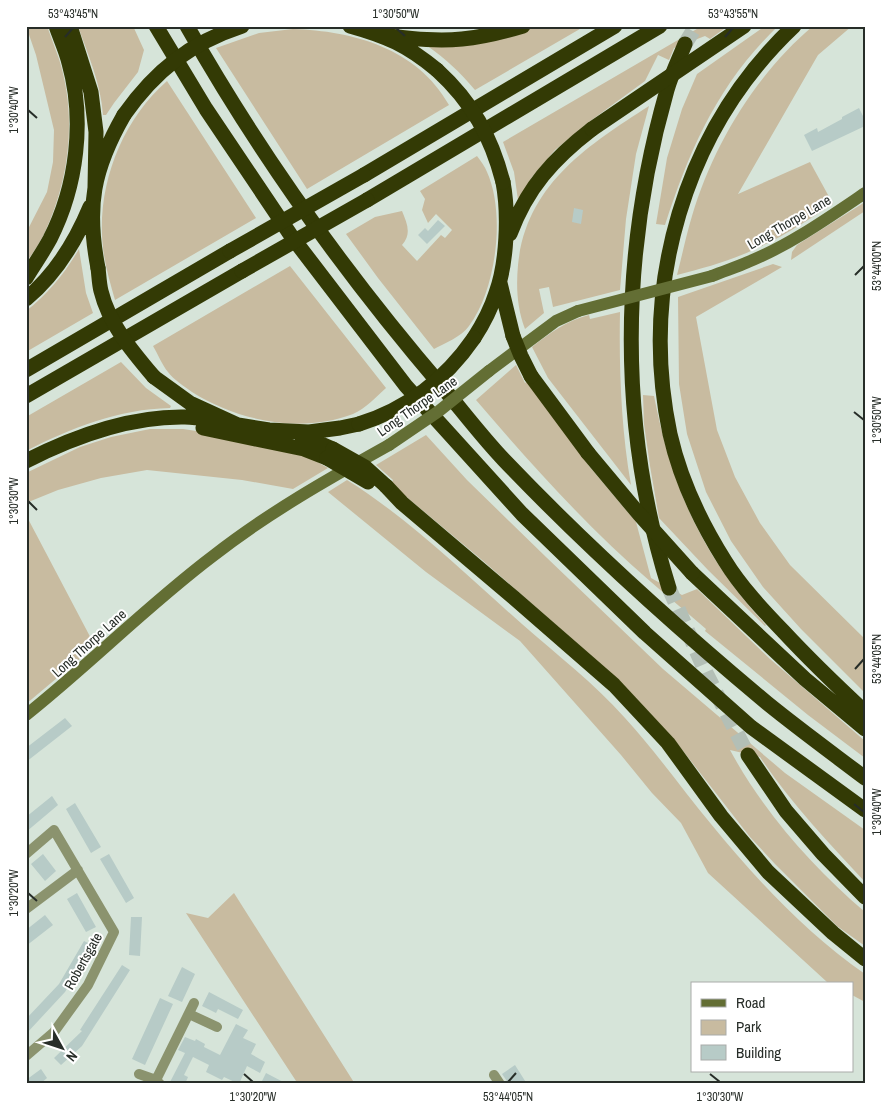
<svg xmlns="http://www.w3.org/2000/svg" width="891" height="1110" viewBox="0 0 891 1110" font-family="'Archivo Narrow',sans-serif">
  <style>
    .green { fill: #c8bba0 }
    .building { fill: #b7cbc7 }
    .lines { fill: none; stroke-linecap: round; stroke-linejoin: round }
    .motorway-tunnel { stroke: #b3bfb6; stroke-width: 15; stroke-dasharray: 15 8; stroke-linecap: butt }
    .minor { stroke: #8b936e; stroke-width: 10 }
    .secondary { stroke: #636e34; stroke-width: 12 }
    .motorway { stroke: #333a05; stroke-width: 15 }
    .secondary-bridge { stroke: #636e34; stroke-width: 12 }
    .motorway-bridge { stroke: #333a05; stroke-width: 15 }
    .ticks { fill: none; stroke: #272d28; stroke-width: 2 }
    .labels { text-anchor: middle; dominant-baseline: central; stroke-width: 4; stroke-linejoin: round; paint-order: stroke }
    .street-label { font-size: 14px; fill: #272d28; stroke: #fff }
    .neatline { fill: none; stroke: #272d28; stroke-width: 2 }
    .ticks-label { font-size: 12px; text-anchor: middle; fill: #272d28 }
  </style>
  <rect width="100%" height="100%" fill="#d6e4d9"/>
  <path class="green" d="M26,26H47C51,37 55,48 59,59C77,116 70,179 44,234C39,244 32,254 26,263V233L47,192L53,162L54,130L36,55Z
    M78,26H133L144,50L138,72L114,103L106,115H103C101,84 88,55 78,26Z
    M537,26H585L475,90C460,72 445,58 426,45L521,32Z
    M702,26H728L710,39L705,36L674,48L669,60L658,55L645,81L589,122L555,150L532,177L518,200L514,172L503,142Z
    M765,26H778C718,84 690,148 665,225L656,224L667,158L682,109L697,74Z
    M813,26H852L818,55L738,194L810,162L833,204C808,220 783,237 755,249C730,261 704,268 677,275C682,256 686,236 692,216C713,145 756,74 813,26Z
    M293,29C353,31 417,48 449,105L307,189L216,48L259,33Z
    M167,81L256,218L115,300C110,283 105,265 103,248C96,187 121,121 167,81Z
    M649,106L636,154L626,219L620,290L553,307L549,287L539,289L544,313L525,329C517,308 516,287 518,265C526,185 587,146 649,106Z
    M477,156C481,161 485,167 487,172C506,214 496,290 469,326C461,337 445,343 434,349L378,278L346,234L375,217L402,211C407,223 412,234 402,245L417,261L441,235L445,238L452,230L436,214L428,223L422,210L425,199L420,191Z
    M865,202V211L791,260L792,252L797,245Z
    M79,249L86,293L93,313L26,352V311C48,294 65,273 79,249Z
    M773,264L782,267L696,317L717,430L735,477L760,523L790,565L865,639V693L801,629L763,587L731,541L706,492L687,434L679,384L678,297Z
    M290,266L386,388C377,396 365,409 353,414C301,434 238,421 192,392C184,386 174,380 168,372C162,365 158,354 153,346Z
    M620,312C619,370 621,428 631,485L548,378L532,347C550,333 566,321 589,315L590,319Z
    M121,362L146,388L171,406L170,408C119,409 71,428 26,451V417Z
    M516,365L525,383L528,381L589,466L636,522L651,578L682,595L697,589L770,659L865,741V758L808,715L705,631L706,629C688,613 669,598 651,582C587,527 530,463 476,400Z
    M643,395L654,396C672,488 702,556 766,625L765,626L708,570L659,518L650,466L644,424Z
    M150,429H183L216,434L303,454L328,468L293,489L242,480L147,470L101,478L58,490L26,503V473L80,447L111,437Z
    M426,435L467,480L546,557L663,669L785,773L865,830V882C828,842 790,802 760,757L730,750C763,811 812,867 865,912V946L837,926L775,864L750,837L673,738L618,679L482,560L391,484L393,480L376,465Z
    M347,480C411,520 465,574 522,624C557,655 594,683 625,718C656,752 682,789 711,824C756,879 806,933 865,974V1002L852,995V984H831L827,982L708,873L681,823L652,793L621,755L520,641L426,572L328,492Z
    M26,515L95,646L26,704Z
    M234,893L355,1084H298L186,913L208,918Z"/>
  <path class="building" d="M859,108L865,120V126L812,151L804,135L817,128L818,132L842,119V117Z
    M574,208L583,210L581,224L572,222Z
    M438,220L445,226L427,244L418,235L425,228L428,231Z
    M65,718L72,726L26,762V748Z
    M52,796L58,805L26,832V817Z
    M75,803L101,847L91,853L66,809Z
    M43,854L56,871L45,881L31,864Z
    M109,854L134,898L126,903L100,859Z
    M77,893L96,927L86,932L67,899Z
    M45,915L53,925L26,946V930Z
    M131,917H142L140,956L129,955Z
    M84,941L92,945L65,992L26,1034V1019L59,984Z
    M122,965L130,970L82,1046L61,1065L54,1058L82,1031L80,1030Z
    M182,967L195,974L182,1002L168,996Z
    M209,992L243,1010L238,1019L218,1009L216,1013L202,1006Z
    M160,998L173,1004L145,1065L132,1059Z
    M236,1024L248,1030L243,1038L256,1044L251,1054L265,1062L260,1073L247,1066L239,1084L224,1077L222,1080L206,1072L209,1065L193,1057L184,1075L188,1077L185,1084H169L185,1053L178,1050L185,1037L195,1041L196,1039L205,1044L204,1047L220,1055Z
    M515,1065L527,1084H509L502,1074Z
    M41,1069L47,1078L40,1084H26V1080Z
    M266,1073L287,1084H267L262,1081Z"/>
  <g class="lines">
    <path class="motorway-tunnel" d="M685,44L696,26
      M669,588L706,673L748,755"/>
    <path class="minor" d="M26,854L54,830L114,932L88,985L54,1032L26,1056
      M26,909L78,870
      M189,1014L217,1027
      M139,1074L156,1080L160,1084
      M494,1075L500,1084
      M156,1080L194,1003"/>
    <path class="secondary" d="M712,276C724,271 737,267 748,262C790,245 828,218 865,193
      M489,371L556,321L578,311
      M26,715C90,664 148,605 213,556C268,513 328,479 389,445"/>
    <path class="motorway" d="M70,26L91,92L96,132L95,188
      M156,26L206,109L292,237L406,386L522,514L645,633L751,727L865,810
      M187,26C260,155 348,277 444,389C464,413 483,438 504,460C586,546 676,627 767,703C799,729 832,753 865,778
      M350,26C386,36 407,45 437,70
      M794,26C684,130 639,286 670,434C680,478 701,523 725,561C741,587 762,609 783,631C809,659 837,686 865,712
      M381,35C408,38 435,42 462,39C483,37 503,32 523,26
      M364,175L615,26
      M367,200L660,26
      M510,234C527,188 553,159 592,129
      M98,268C86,207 93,169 124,115
      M26,278C34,265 43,252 50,239C77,186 85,120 69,63C66,50 60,38 56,26
      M500,283L513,336
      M26,299C56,274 75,243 90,207
      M474,338C483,324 491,309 496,293C507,263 509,214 503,182
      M26,370L230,251
      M531,376L588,453
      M154,377L190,403L238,425L269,430L309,432L340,428L359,424
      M26,396L242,271
      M203,428L304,449L327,458
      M301,435L333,449
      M26,461C75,436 129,416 185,417C196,417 208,420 219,422
      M386,486L402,503L513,597L614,685L668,743L721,816L768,872L833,933L865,959
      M692,573L805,679L865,729
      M669,588C618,425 620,254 667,90C671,75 679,59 685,44
      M748,755L786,811L823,854L865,897"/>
    <path class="secondary-bridge" d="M578,311L712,276
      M389,445L439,411L489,371"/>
    <path class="motorway-bridge" d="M437,70C472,102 491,136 503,182
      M124,115C155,71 190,43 242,26
      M592,129L744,26
      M230,251L364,175
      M98,268C99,275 99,283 101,291C109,324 132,351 154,377
      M242,271L367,200
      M513,336L521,356L531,376
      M359,424C407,409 445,380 474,338
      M333,449L365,467L386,486
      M588,453L639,514L692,573
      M327,458L368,482"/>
  </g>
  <path class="ticks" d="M396,28L405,36M65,37L73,28M725,37L733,28M28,110L37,118M855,275L864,266M854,412L864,420M28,501L37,510M855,669L864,659M854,804L864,812M28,893L37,901M244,1074L253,1082M710,1074L720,1082M508,1082L516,1073"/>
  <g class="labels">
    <g class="street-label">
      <text transform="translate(789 222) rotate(-30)">Long Thorpe Lane</text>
      <text transform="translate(417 406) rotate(-35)">Long Thorpe Lane</text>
      <text transform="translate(89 643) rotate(-42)">Long Thorpe Lane</text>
      <text transform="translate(83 961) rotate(-61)">Robertsgate</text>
    </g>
  </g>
  <rect width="891" height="1110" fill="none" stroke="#ffffff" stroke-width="55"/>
  <rect x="691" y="982" width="162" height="90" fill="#ffffff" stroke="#a9aba9"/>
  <rect x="701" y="999" width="25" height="8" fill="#636e34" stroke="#a9aba9"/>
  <text x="736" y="1008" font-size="15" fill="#272d28">Road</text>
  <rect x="701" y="1020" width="25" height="15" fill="#c8bba0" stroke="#a9aba9"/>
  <text x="736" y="1032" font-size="15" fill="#272d28">Park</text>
  <rect x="701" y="1045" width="25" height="15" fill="#b7cbc7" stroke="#a9aba9"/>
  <text x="736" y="1058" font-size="15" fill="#272d28">Building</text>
  <g transform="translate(62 1048) rotate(130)" stroke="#ffffff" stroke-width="4" paint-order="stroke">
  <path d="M0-4L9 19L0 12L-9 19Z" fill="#272d28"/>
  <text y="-8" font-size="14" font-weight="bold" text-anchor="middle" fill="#272d28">N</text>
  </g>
  <rect x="28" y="28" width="836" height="1054" class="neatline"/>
  <g class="ticks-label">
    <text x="73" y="18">53°43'45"N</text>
    <text x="396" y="18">1°30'50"W</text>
    <text x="733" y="18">53°43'55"N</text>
    <text transform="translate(14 110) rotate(-90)" y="4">1°30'40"W</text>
    <text transform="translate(877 266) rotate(-90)" y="4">53°44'00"N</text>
    <text transform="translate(877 420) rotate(-90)" y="4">1°30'50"W</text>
    <text transform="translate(14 501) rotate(-90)" y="4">1°30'30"W</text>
    <text transform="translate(877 659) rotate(-90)" y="4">53°44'05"N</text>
    <text transform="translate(877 812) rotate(-90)" y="4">1°30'40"W</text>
    <text transform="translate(14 893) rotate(-90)" y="4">1°30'20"W</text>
    <text x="253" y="1101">1°30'20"W</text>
    <text x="508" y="1101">53°44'05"N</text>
    <text x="720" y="1101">1°30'30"W</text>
  </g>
</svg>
